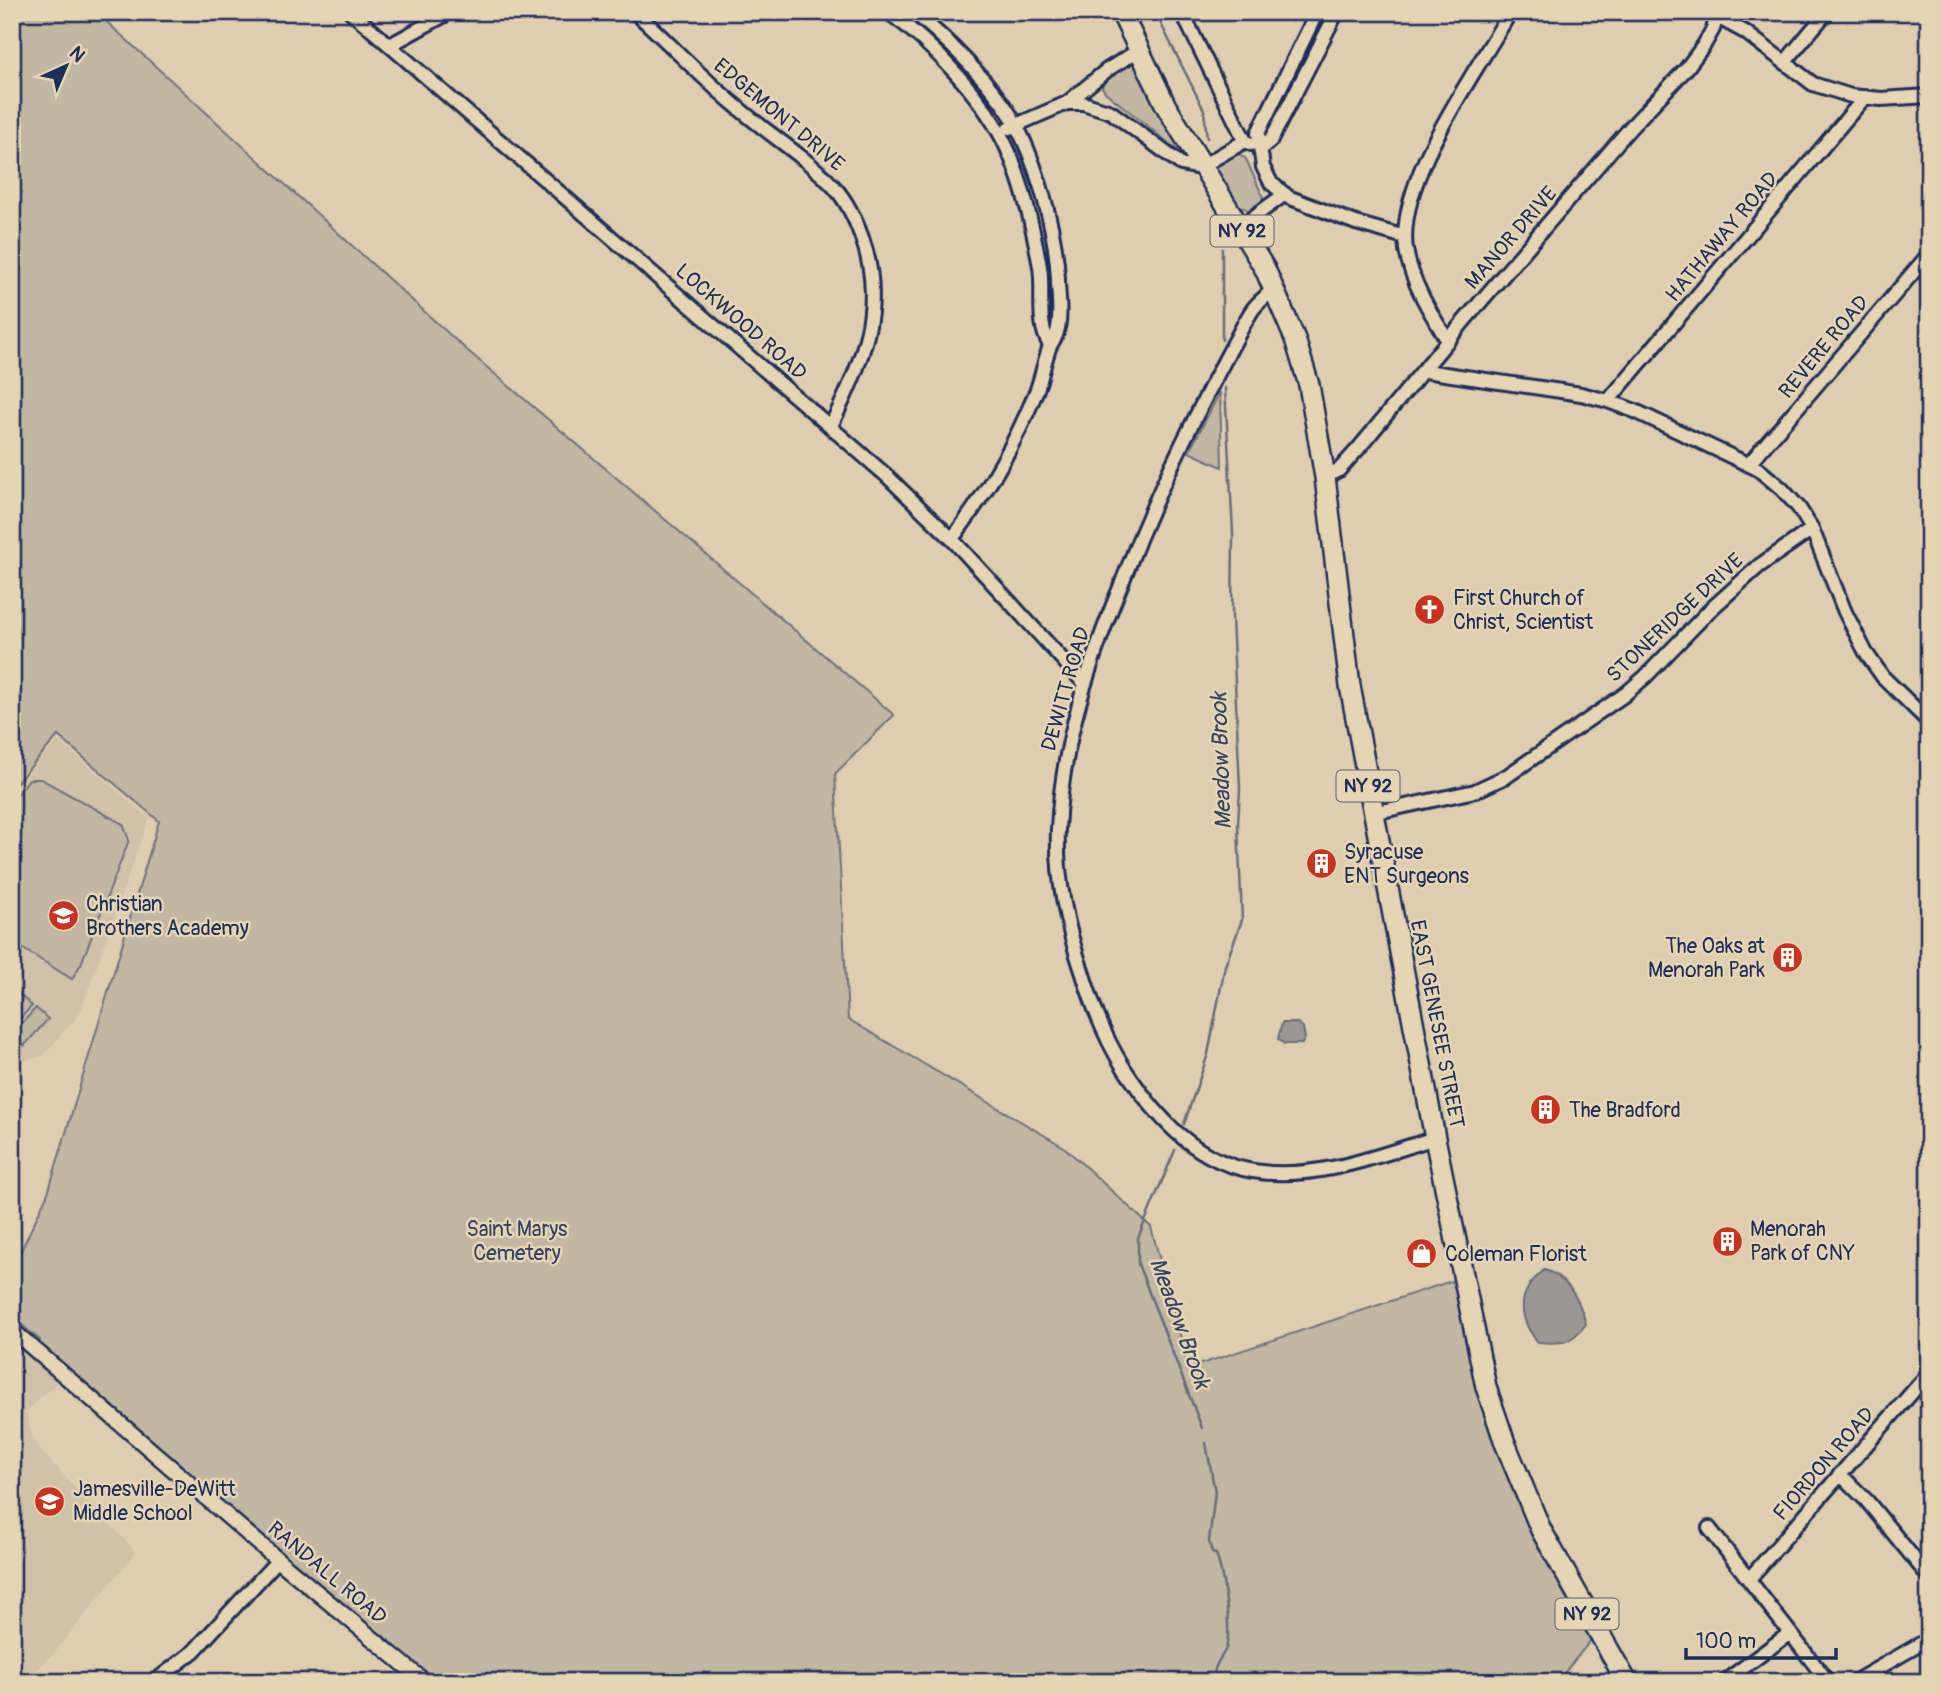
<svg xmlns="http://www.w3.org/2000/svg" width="1941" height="1694" viewBox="0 0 1941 1694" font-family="Pangolin,sans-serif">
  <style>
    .built { fill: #cfc2a9 }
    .green { fill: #c2b7a3; stroke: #6e7380; stroke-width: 2 }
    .water { fill: #9b9794; stroke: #686d7e; stroke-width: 2 }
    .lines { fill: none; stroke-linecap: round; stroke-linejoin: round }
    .stream { stroke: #686d7e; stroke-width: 2.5 }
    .minor-casing { stroke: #1b2f5e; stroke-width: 18 }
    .tertiary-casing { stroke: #1b2f5e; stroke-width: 19 }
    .primary-casing { stroke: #1b2f5e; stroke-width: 24 }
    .minor { stroke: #e6d5b2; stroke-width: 12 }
    .tertiary { stroke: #e6d5b2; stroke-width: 14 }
    .primary { stroke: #e6d5b2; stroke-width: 19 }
    .labels { text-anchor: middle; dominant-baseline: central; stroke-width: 5; stroke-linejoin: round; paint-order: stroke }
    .shield { fill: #e6d5b2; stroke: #586177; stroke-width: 2 }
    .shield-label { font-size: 19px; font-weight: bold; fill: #1b2f5e }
    .street-label { font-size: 21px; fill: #1b2f5e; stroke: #e6d5b2 }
    .poi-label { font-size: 21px; fill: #1b2f5e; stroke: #e6d5b2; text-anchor: start }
    .park-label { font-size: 21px; fill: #344368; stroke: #e6d5b2 }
    .water-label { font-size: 23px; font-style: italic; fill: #354469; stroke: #e6d5b2 }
  </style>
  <rect width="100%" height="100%" fill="#deceaf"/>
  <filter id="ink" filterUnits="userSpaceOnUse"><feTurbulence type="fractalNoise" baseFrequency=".0143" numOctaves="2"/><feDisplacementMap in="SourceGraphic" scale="14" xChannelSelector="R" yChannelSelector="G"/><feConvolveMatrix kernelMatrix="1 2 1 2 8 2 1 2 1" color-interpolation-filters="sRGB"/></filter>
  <g filter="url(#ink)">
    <path class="built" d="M58,740L149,818L80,1013L43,1056L22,1061L14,1075L17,1115L12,1134V792Z
      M12,1339L59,1380L26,1412L32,1436L41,1451L136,1552L55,1652L25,1682H12Z"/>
    <path class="green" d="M12,12H96L461,345L894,715L835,774L848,1019L1064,1147L1151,1227L1189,1368L1454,1280C1465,1336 1476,1391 1495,1445C1519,1514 1554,1577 1591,1640L1557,1682H425L36,1351L40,1340L12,1317V1270L48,1193L159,821L58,736L12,788Z
      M1130,60L1137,64L1185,156L1105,92L1102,87L1104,79Z
      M1236,152L1246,159L1263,197L1260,203L1248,210L1237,205L1215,168Z
      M1220,392L1222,467L1189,452Z
      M29,779H41L123,824L129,840L81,964L72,979L12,942V802Z
      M19,994L32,1006L12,1027V1002Z
      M36,1008L48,1019L24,1046L12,1034Z"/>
    <path class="water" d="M1282,1023H1297L1303,1027L1305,1038L1302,1044H1284L1278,1039Z
      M1544,1270C1569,1277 1580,1301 1586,1324C1571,1344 1562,1344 1538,1342C1525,1328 1517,1306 1528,1288C1531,1281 1539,1275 1544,1270Z"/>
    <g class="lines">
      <path class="stream" d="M1155,12L1204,110L1207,138
        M1222,249V340
        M1184,1124L1208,1054L1225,966L1242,920L1238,825L1240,788L1232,618L1233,533L1225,388
        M1175,1150L1138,1238V1264L1202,1428
        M1206,1443L1215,1492L1209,1541L1212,1553L1216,1554C1223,1574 1231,1623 1227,1644C1226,1654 1216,1659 1214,1674L1220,1682"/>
      <defs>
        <path id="minor" d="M351,12L887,476L952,539L1085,684
          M635,12C669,43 701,77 736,106C768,134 805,156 834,187C847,201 856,221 862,238C887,308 861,363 831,426
          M888,12C932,43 985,99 1007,148C1024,186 1033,227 1040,267C1044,292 1036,324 1050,345
          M914,12C946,39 978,70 1003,104C1033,145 1056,228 1058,279C1058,295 1062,316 1057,332C1056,337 1052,342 1050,346C1044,361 1042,377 1036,392C1015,444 986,494 952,539
          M1182,12L1245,141L1251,144
          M1317,12L1258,133L1263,167L1271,183L1288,197L1356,223L1405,237
          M1712,14L1745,32L1813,84L1851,96L1881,99L1929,96
          M390,45L450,12
          M1785,62L1827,12
          M1067,103H1083L1111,112L1181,164L1195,167L1202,166L1245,141
          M1009,128L1067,103L1107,70L1139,50
          M1261,149L1271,140L1337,12
          M1240,227L1285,194
          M1274,288C1268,295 1259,301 1253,309C1246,319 1241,330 1235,341C1217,374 1200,408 1183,442C1161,487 1141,533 1123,580C1090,660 1062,742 1058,829C1056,877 1067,927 1082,971C1094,1010 1108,1047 1132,1080C1162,1123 1199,1162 1253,1171C1316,1181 1377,1156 1435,1138
          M1448,341C1431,314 1411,282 1406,249C1396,179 1477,72 1510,12
          M1425,371L1581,394L1608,401L1635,411L1758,469L1782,489L1799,508L1812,529L1845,612L1866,653L1883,677L1929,722
          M1608,401L1865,97
          M1749,464L1929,254
          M1325,477L1339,470L1358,449L1464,321L1631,127L1686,69L1704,45L1713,29L1718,12
          M1373,813L1475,791L1507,776L1624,695L1645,677L1710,610L1759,566L1812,529
          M1840,1474L1867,1501L1929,1577
          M1709,1528L1828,1682
          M1749,1579L1929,1373
          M154,1682L194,1651L278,1560
          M1724,1682L1790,1633
          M1854,1682L1929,1639"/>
        <path id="tertiary" d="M12,1330L278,1560L425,1682"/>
        <path id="primary" d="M1121,12L1166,106L1265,269L1295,339L1309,385L1325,477L1350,686L1435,1138L1486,1387L1505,1443L1541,1530L1627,1682"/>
      </defs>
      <use href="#minor" class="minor-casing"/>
      <use href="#tertiary" class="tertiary-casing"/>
      <use href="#primary" class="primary-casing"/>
      <use href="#minor" class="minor"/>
      <use href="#tertiary" class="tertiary"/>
      <use href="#primary" class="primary"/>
    </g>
  </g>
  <defs>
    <symbol id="church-disc" viewBox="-11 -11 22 22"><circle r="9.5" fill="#c8321e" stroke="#e6d5b2"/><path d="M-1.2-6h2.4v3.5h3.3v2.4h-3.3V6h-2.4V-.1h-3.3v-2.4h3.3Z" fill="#fff"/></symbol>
    <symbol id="building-disc" viewBox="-11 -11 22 22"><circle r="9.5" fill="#c8321e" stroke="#e6d5b2"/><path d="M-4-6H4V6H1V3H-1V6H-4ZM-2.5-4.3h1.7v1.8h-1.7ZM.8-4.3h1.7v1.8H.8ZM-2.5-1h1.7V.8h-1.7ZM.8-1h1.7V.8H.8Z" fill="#fff"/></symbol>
    <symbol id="school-disc" viewBox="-11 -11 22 22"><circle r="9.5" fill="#c8321e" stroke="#e6d5b2"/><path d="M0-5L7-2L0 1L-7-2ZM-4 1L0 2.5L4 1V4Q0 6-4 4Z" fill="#fff"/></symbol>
    <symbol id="shop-disc" viewBox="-11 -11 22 22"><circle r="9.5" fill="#c8321e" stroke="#e6d5b2"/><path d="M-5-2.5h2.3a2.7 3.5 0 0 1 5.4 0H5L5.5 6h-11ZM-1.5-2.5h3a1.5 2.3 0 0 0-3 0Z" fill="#fff"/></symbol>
  </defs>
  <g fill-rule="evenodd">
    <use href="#church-disc" x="1412" y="592" width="35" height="35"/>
    <use href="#building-disc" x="1304" y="846" width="35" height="35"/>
    <use href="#school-disc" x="46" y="898" width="35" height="35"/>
    <use href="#building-disc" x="1770" y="940" width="35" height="35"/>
    <use href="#building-disc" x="1528" y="1092" width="35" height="35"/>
    <use href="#building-disc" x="1710" y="1224" width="35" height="35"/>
    <use href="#shop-disc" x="1404" y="1236" width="35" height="35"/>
    <use href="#school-disc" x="32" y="1484" width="35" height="35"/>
  </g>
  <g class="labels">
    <g class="shield">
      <rect x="1210.5" y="215.5" width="63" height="31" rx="5"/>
      <rect x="1336.5" y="770.5" width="63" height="31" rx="5"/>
      <rect x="1555.5" y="1598.5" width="63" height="31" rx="5"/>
    </g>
    <g class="shield-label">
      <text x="1242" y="231">NY 92</text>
      <text x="1368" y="786">NY 92</text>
      <text x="1587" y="1614">NY 92</text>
    </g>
    <g class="street-label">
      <text transform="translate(779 115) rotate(40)">EDGEMONT DRIVE</text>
      <text transform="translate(1722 237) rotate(-50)">HATHAWAY ROAD</text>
      <text transform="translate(1511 238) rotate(-49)">MANOR DRIVE</text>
      <text transform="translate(741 322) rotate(41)">LOCKWOOD ROAD</text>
      <text transform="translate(1824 347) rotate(-50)">REVERE ROAD</text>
      <text transform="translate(1675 618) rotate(-43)">STONERIDGE DRIVE</text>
      <text transform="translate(1066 689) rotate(-74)">DEWITT ROAD</text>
      <text transform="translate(1437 1024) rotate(79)">EAST GENESEE STREET</text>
      <text transform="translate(1824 1464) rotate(-49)">FIORDON ROAD</text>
      <text transform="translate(327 1573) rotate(40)">RANDALL ROAD</text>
    </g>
    <g class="poi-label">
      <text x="1453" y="598">First Church of<tspan x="1453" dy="24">Christ, Scientist</tspan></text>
      <text x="1344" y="852">Syracuse<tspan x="1344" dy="24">ENT Surgeons</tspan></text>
      <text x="86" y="904">Christian<tspan x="86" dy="24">Brothers Academy</tspan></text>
      <text x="1765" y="946" text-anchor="end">The Oaks at<tspan x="1765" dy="24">Menorah Park</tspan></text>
      <text x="1569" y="1110">The Bradford</text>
      <text x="1750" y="1229">Menorah<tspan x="1750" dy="24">Park of CNY</tspan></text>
      <text x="1445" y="1254">Coleman Florist</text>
      <text x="73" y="1489">Jamesville-DeWitt<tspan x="73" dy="24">Middle School</tspan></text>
    </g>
    <g class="park-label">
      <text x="517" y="1229">Saint Marys<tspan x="517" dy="24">Cemetery</tspan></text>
    </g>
    <g class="water-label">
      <text transform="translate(1221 761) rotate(-92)">Meadow Brook</text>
      <text transform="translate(1180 1323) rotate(70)">Meadow Brook</text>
    </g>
  </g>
  <rect width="1941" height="1694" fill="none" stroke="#e6d5b2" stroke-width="42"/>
  <rect x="21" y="21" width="1899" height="1652" fill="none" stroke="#1b2f5e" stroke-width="2.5" filter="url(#ink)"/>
  <g transform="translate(66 66) rotate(44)" stroke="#e6d5b2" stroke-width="5" paint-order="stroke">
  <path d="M0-5L12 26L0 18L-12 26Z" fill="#1b2f5e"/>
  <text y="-10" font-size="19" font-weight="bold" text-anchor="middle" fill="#1b2f5e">N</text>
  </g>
  <path d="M1686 1648v10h150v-10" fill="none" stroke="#1b2f5e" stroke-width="3.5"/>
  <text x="1696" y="1648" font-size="21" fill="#1b2f5e" stroke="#e6d5b2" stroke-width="5" paint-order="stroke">100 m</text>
</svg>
